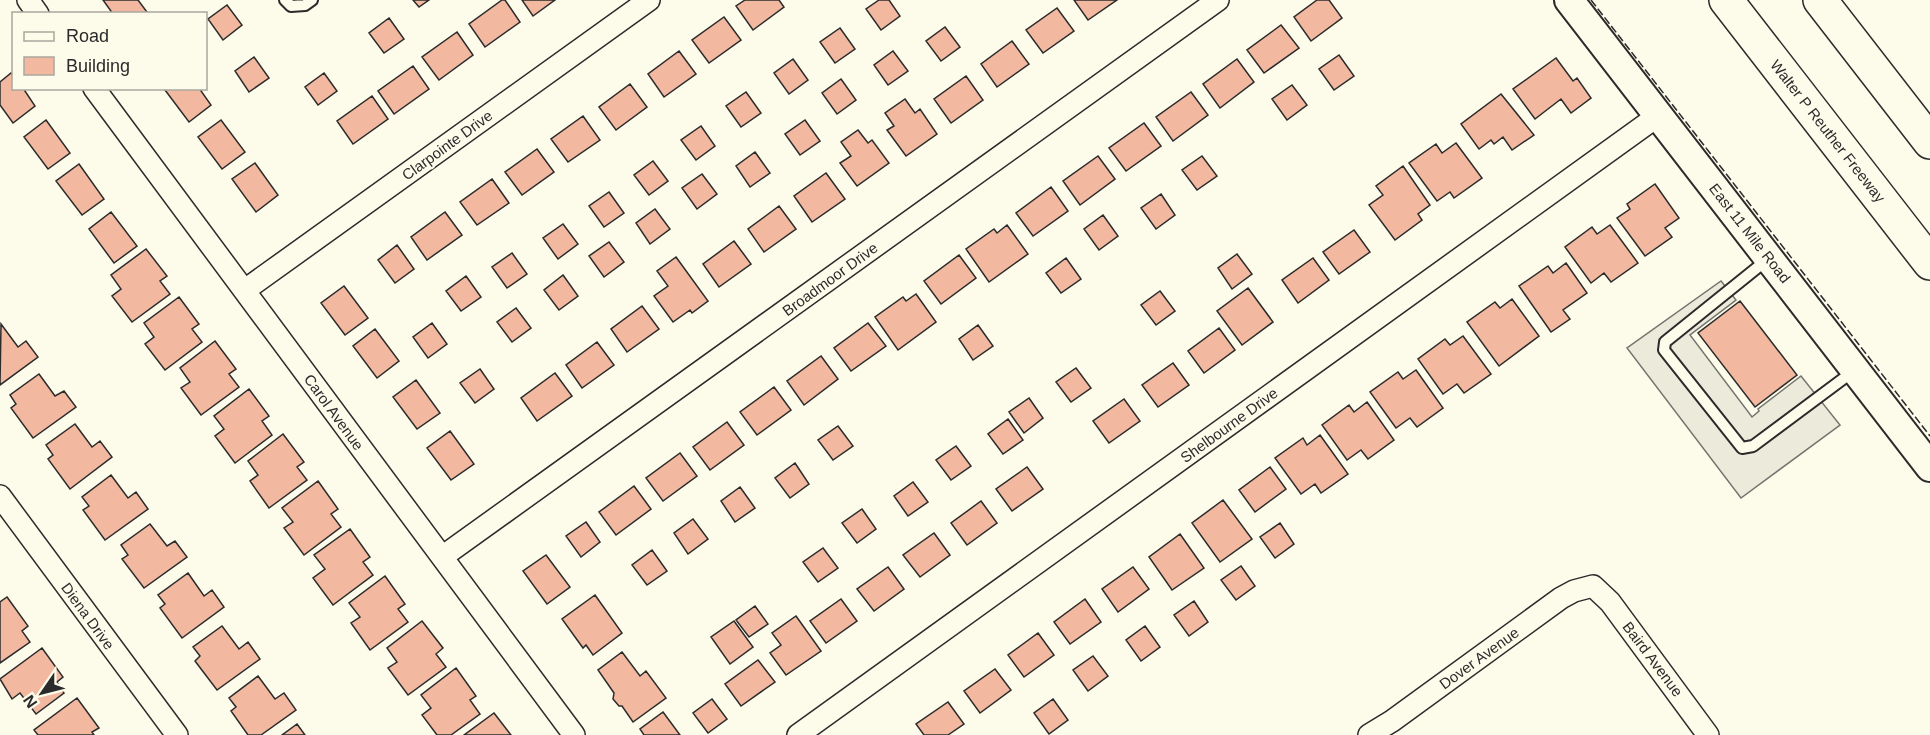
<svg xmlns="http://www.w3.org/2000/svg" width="1930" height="735" viewBox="0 0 1930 735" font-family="Arial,sans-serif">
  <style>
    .parking { fill: #eceadb; stroke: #74746e; stroke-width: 1.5 }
    .building { fill: #f2b8a0; stroke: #2b2b2b; stroke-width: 1.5 }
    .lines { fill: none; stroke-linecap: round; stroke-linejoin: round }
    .lane-casing { stroke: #2b2b2b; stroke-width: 14 }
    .street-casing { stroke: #2b2b2b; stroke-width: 24 }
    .secondary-casing { stroke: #2b2b2b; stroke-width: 32 }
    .highway-casing { stroke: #2b2b2b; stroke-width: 36 }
    .lane { stroke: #fdfbea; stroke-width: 10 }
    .street { stroke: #fdfbea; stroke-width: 21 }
    .secondary { stroke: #fdfbea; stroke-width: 28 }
    .highway { stroke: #fdfbea; stroke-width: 33 }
    .fence { stroke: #2b2b2b; stroke-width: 1.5; stroke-dasharray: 8 3; stroke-linecap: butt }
    .labels { text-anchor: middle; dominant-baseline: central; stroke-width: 4.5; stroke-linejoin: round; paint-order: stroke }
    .street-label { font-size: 15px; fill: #2b2b2b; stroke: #fdfbea }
  </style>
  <rect width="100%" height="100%" fill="#fdfbea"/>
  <path class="parking" d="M1721,281L1736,300L1690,335L1752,417L1759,411L1758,409L1801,376L1840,425L1741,498L1627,348Z"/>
  <path class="building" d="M103,0H138L147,12L144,14H113Z
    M413,0H429L419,7Z
    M502,0H505L520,22L485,47L469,24Z
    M522,0H555L533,16Z
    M745,0H779L784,7L753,30L736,6Z
    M879,0H889L900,16L881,30L866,9Z
    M1074,0H1117L1088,20Z
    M1317,0H1329L1342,18L1311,41L1294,17Z
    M227,5L242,25L223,40L208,19Z
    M1057,8L1074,31L1043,53L1026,30Z
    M724,17L741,40L709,63L692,40Z
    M389,18L404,39L384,53L369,33Z
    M1281,25L1299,48L1264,73L1247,50Z
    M945,27L960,47L941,61L926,41Z
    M840,28L855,49L835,63L820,42Z
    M457,32L473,55L439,80L422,57Z
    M1012,41L1029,64L997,87L981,64Z
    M679,51L696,74L664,97L648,74Z
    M893,51L908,71L888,85L874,65Z
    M1339,55L1354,76L1334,90L1319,69Z
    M254,57L269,78L249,92L235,71Z
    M1556,58L1573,81L1577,78L1591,98L1571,113L1561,99L1535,119L1513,89Z
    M793,59L808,80L789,94L774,73Z
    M1237,59L1254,82L1220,108L1203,84Z
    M413,66L429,89L394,114L378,91Z
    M11,73L14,76V88H23L35,106L13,123L0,105V82Z
    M324,73L337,91L318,105L305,87Z
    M966,76L983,100L951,123L934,99Z
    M841,79L856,100L837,114L822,93Z
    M630,84L647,107L616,130L599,107Z
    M1292,85L1307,105L1287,120L1272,99Z
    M167,88H199L211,105L189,122L165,90Z
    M746,92L761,113L741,127L726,106Z
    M1191,92L1208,115L1173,141L1156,117Z
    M1501,94L1534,135L1512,150L1503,137L1494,144L1491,140L1479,149L1461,124Z
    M372,96L388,119L353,144L337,121Z
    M905,99L915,113L920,109L937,134L906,156L887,130L894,126L885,113Z
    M583,116L600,140L568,162L551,139Z
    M46,120L70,153L48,169L24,137Z
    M221,120L245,152L222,169L198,137Z
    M805,120L820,141L800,155L785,134Z
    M1144,123L1161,146L1126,171L1109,148Z
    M701,126L715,146L696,160L681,140Z
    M858,130L868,143L872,140L889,163L857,186L840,163L851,156L841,142Z
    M1456,143L1482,178L1454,198L1450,192L1437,201L1409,163L1436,144L1442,153Z
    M537,149L554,172L522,195L505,172Z
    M755,152L770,173L750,187L736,166Z
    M1098,156L1115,179L1080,205L1063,181Z
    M1202,156L1217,176L1197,190L1182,170Z
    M653,161L668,181L649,195L634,175Z
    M255,163L278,195L256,212L232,179Z
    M79,164L104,199L82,215L56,181Z
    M1403,166L1430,205L1418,214L1422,220L1395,240L1369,205L1383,195L1376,186Z
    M826,173L845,199L812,222L794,196Z
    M702,174L717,194L697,209L682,188Z
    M492,179L509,203L477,225L460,202Z
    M1655,184L1679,218L1665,228L1672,237L1645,256L1617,218L1630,209L1627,204Z
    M1051,187L1068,211L1033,236L1016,213Z
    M609,192L624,213L604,227L589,206Z
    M1161,194L1175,215L1156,229L1141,208Z
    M779,206L796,229L764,252L748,229Z
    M655,209L670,229L650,244L636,223Z
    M111,212L137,246L114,263L89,229Z
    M445,212L462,235L427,260L411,237Z
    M1103,215L1118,236L1099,250L1084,229Z
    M563,224L578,244L558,259L543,238Z
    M1007,225L1028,254L989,282L966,249L994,229L997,233Z
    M1610,225L1638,263L1611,282L1604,273L1591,283L1565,247L1592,227L1597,234Z
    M1354,230L1370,252L1339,274L1323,252Z
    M734,241L751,264L719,287L703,264Z
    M609,242L624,262L604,277L589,256Z
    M397,245L414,269L395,283L378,260Z
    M146,249L167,276L160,281L170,294L132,322L112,296L121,289L111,275Z
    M512,253L527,274L507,288L492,267Z
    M1237,254L1252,274L1232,289L1218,268Z
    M959,255L976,278L941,304L924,281Z
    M676,257L708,301L692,313L690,310L673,322L654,296L668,286L657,271Z
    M1066,258L1081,279L1061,293L1046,273Z
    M1313,258L1329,280L1298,303L1282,280Z
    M1566,263L1587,293L1563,310L1570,319L1551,332L1519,286L1548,266L1553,273Z
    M563,275L578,296L559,310L544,290Z
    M466,276L481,297L461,311L446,291Z
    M344,286L368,318L345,335L321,303Z
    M1248,288L1273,322L1242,345L1217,311Z
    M1160,291L1175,311L1156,325L1141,305Z
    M916,294L936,322L898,350L875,317L903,297L906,301Z
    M179,297L199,324L192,329L202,342L165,370L145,344L154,337L144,323Z
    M1512,299L1539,336L1499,366L1467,322L1495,302L1500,308Z
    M1740,301L1797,375L1755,407L1698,333Z
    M642,306L659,329L627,352L611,329Z
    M516,308L531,328L512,342L497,322Z
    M432,323L447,344L428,358L413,337Z
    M868,323L886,346L851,371L834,348Z
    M1,324L18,347L26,341L38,357L0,385Z
    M978,325L993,346L973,360L959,339Z
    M1219,328L1235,350L1204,373L1188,351Z
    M375,329L399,361L377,378L353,346Z
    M1463,336L1491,374L1464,393L1457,384L1443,394L1418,359L1445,339L1450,345Z
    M215,341L236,369L229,374L239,387L201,415L181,388L190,382L180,368Z
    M597,342L614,365L582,388L566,365Z
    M821,356L838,379L804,405L787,381Z
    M1173,363L1189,385L1158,407L1142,385Z
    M1076,368L1091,388L1071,402L1056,382Z
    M480,369L494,389L475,403L460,383Z
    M1416,370L1443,408L1417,427L1410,418L1396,428L1370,392L1398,372L1403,379Z
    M555,373L572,396L537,421L521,398Z
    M39,374L55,396L64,391L76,407L33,438L11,408L16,404L10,395Z
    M416,380L440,413L417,429L393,397Z
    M774,387L791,410L757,435L740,412Z
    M249,389L269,416L262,421L272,435L235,463L215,436L224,429L214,416Z
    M1029,398L1043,418L1024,433L1009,412Z
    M1124,399L1140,421L1109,443L1093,421Z
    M1367,402L1394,440L1368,459L1361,450L1347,460L1322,425L1349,405L1354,412Z
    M1008,419L1023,440L1003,454L988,434Z
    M727,422L744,445L710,470L693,447Z
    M75,424L92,447L100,441L112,457L70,489L48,459L53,455L46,445Z
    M838,426L853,446L833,460L818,440Z
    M450,431L474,464L451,480L427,448Z
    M283,434L304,462L297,467L307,480L269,508L250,481L258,475L248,461Z
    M1320,435L1348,474L1321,493L1315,484L1301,494L1275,458L1303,438L1307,445Z
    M956,446L971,466L951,480L936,460Z
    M680,453L697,476L663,501L646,478Z
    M795,463L809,484L790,498L775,478Z
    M1027,467L1043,489L1012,511L996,489Z
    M1270,467L1286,489L1255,512L1239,490Z
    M111,475L128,498L136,492L148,509L105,540L83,510L89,506L82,497Z
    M318,481L338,509L331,514L341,527L304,555L284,528L293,522L282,508Z
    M913,482L928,502L908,516L894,496Z
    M634,486L651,509L616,535L599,512Z
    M740,487L755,508L735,522L721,501Z
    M1223,500L1252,539L1220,562L1192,523Z
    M981,501L997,523L967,545L951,523Z
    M862,509L876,529L857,543L842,523Z
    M693,519L708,539L688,554L674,533Z
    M586,522L600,542L581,557L566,536Z
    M1280,523L1294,544L1275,558L1260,537Z
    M150,524L167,546L175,541L187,557L144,588L122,559L128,555L121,545Z
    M350,529L370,557L363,562L373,575L333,605L313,578L325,569L314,555Z
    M934,533L950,555L920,577L903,555Z
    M1180,534L1204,568L1172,590L1149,557Z
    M823,548L838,568L818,582L803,562Z
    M652,550L667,571L647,585L632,565Z
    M546,555L570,587L547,604L523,571Z
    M1241,566L1255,586L1236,600L1221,580Z
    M888,567L904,589L874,611L857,589Z
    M1133,567L1149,589L1118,612L1102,589Z
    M188,573L204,596L212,590L224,607L182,638L160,608L165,604L158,595Z
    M385,576L405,604L398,609L408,622L370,650L351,623L360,617L349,603Z
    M595,595L622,633L593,655L586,645L583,648L562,619Z
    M7,597L28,626L22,631L30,642L0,663V602Z
    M841,599L857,621L826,643L810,621Z
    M1085,599L1101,622L1070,644L1054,622Z
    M1194,601L1208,622L1189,636L1174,615Z
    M755,606L768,624L749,637L736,620Z
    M796,616L821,651L786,675L770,653L781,645L772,633Z
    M422,621L443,648L436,654L446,667L408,695L388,668L397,662L387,648Z
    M734,621L753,647L730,664L711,637Z
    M222,626L239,649L248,642L260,659L217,690L195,661L200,656L193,647Z
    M1145,626L1160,647L1141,661L1126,640Z
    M1038,633L1054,655L1024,677L1008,655Z
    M42,648L63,677L57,682L64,693L36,714L20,693L12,699L0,679Z
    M622,652L640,676L646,671L666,698L633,722L622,706H619L613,699L614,693L598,670Z
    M1093,656L1108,676L1088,691L1073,670Z
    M758,660L775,682L741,706L725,684Z
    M456,668L476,696L470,700L480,714L451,735H437L422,715L431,708L421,695Z
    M995,669L1011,690L980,713L964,691Z
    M258,676L275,699L284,693L296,710L261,735H248L231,711L236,707L229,698Z
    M77,698L99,728L92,732L94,735H38L34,730Z
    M712,699L727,719L708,733L693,713Z
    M1053,699L1068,720L1049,734L1034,713Z
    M948,702L964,724L948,735H924L916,724Z
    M663,712L680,735H644L640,729Z
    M494,713L511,735H464Z
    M297,724L305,735H282Z"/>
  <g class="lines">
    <defs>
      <path id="lane" d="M285,0L291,6L305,5L312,0
        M1768,259L1665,342L1664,350L1742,448L1753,446L1855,370"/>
      <path id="street" d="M28,0L38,14
        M94,88L574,735
        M245,290L649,0
        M0,496L177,735
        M442,557L1218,0
        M798,735L1659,115
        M1369,735L1392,721L1561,598L1574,591L1593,586L1610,602L1708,735"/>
      <path id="secondary" d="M1569,0L1930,467"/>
      <path id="highway" d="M1726,0L1930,263
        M1820,0L1930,142"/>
    </defs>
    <use href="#lane" class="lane-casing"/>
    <use href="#street" class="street-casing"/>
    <use href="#secondary" class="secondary-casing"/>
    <use href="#highway" class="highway-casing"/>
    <use href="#lane" class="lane"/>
    <use href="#street" class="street"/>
    <use href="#secondary" class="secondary"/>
    <use href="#highway" class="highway"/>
    <path class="fence" d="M1591,0L1930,436"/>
  </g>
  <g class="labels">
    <g class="street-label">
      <text transform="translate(1828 131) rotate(52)">Walter P Reuther Freeway</text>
      <text transform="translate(447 145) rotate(-36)">Clarpointe Drive</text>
      <text transform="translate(1750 233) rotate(52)">East 11 Mile Road</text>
      <text transform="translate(830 279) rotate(-36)">Broadmoor Drive</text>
      <text transform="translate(334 412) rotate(54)">Carol Avenue</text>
      <text transform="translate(1229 425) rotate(-36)">Shelbourne Drive</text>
      <text transform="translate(88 616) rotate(54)">Diena Drive</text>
      <text transform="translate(1479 658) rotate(-36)">Dover Avenue</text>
      <text transform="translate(1653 659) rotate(53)">Baird Avenue</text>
    </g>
  </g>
  <rect x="12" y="12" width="195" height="78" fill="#fdfbea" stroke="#a9a89e" stroke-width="1.5"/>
  <rect x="24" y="32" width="30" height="9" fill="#fdfbea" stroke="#a9a89e" stroke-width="1.5"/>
  <text x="66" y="42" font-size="18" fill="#2b2b2b">Road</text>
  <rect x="24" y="57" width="30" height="18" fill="#f2b8a0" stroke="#a9a89e" stroke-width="1.5"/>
  <text x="66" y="72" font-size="18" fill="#2b2b2b">Building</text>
  <g transform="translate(42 693) rotate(235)" stroke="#fdfbea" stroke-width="4.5" paint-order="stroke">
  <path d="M0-4.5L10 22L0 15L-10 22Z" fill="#2b2b2b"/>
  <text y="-9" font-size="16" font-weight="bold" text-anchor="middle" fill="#2b2b2b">N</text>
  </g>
</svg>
